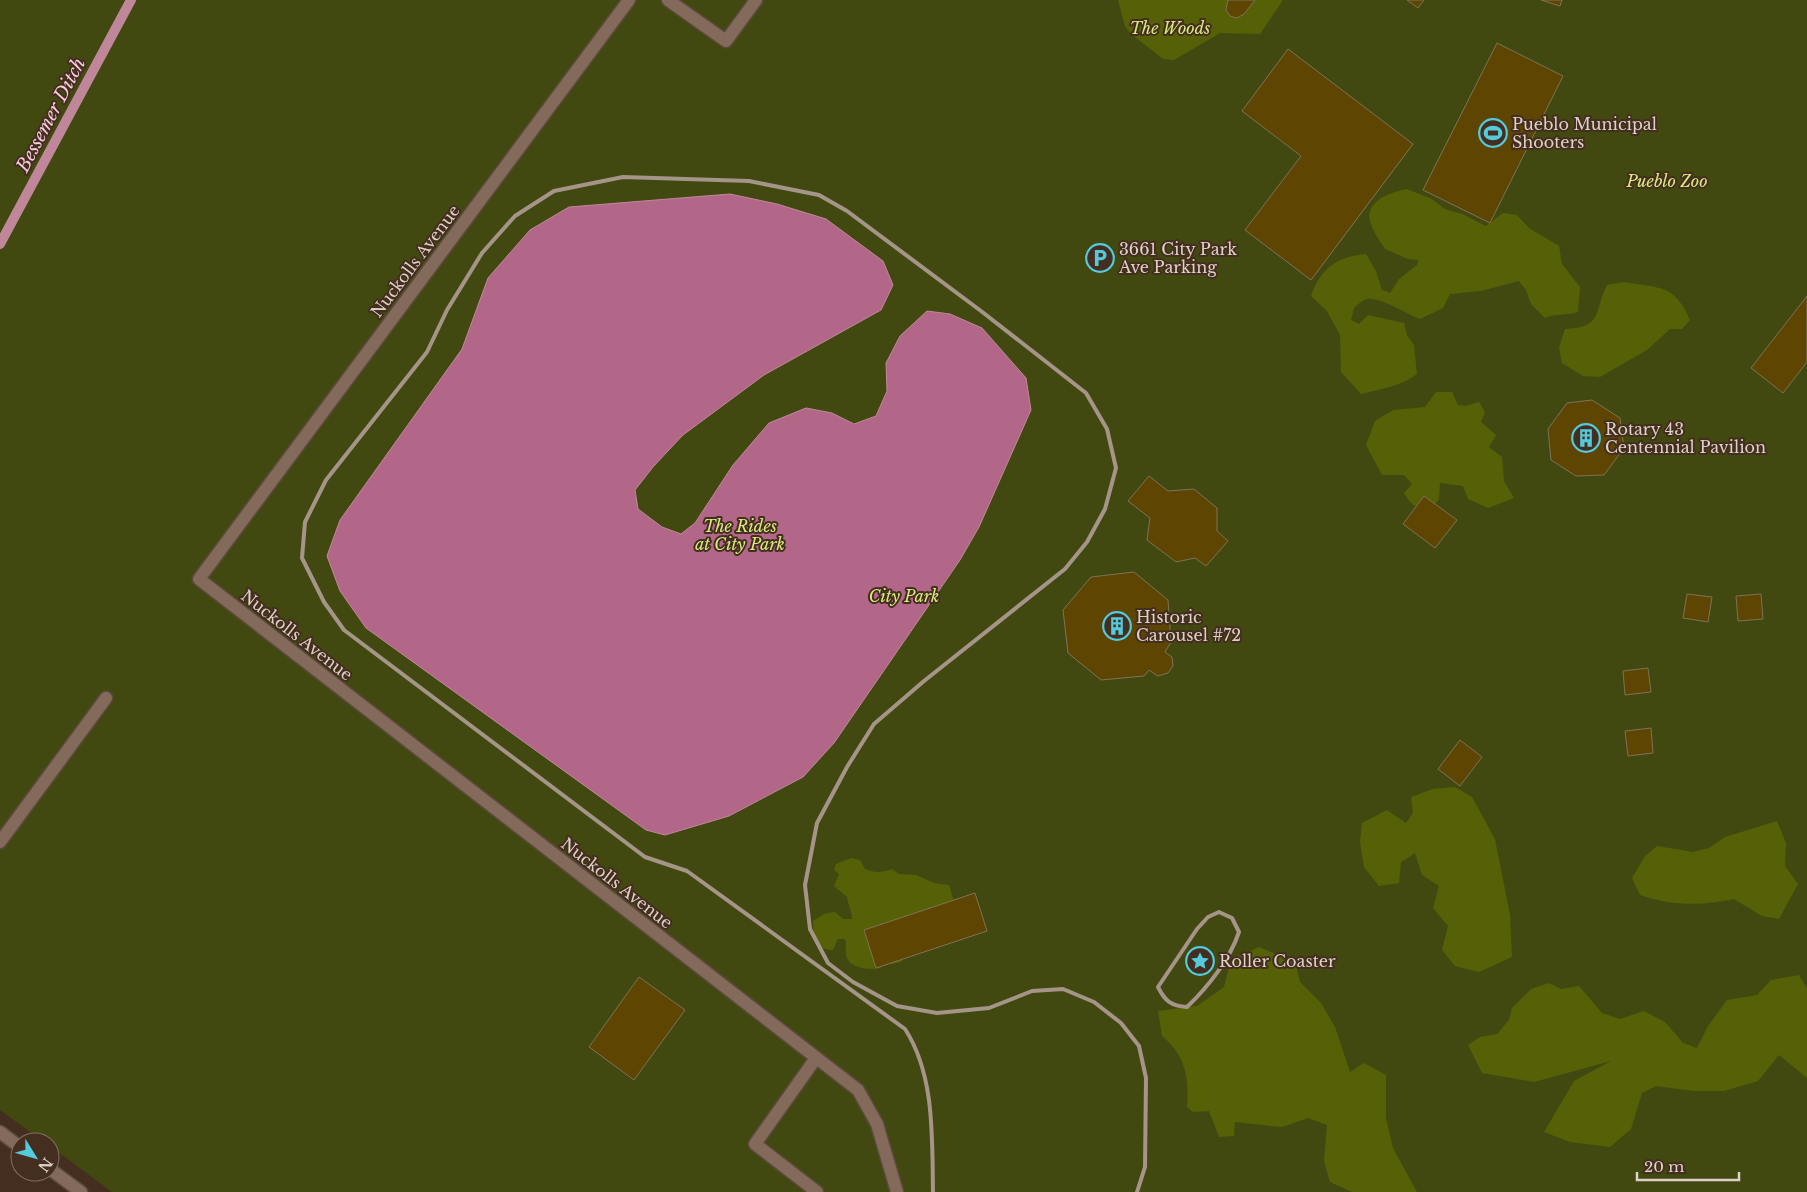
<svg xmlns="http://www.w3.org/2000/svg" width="1807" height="1192" viewBox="0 0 1807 1192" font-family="'Libre Baskerville',serif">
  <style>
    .green { fill: #424910 }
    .forest { fill: #566007 }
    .water { fill: #b26788; stroke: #c0879b }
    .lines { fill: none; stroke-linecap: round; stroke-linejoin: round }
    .stream { stroke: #c0879b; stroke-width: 10 }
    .building { fill: #5e4602; stroke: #7e7258 }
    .minor-casing { stroke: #5d4a3e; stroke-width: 15 }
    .minor { stroke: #836a5a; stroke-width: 12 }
    .rail { stroke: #a59589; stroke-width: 4 }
    .labels { text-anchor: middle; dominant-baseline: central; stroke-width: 4; stroke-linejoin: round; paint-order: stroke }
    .park-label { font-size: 16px; font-style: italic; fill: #d8ea7f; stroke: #442e1f }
    .poi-label { font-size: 16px; fill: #dfd1c8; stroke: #442e1f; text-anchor: start }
    .street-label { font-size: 16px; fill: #dfd1c8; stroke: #442e1f }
    .water-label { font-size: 18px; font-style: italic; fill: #f8ccdd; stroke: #442e1f }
  </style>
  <rect width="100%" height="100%" fill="#442e1f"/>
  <path class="green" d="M0,0H1807V1192H112L50,1146V1142H44L0,1110Z"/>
  <path class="forest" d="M1118,0H1283L1260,34L1220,33L1174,60L1163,59L1130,33L1125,26Z
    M1407,189L1432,199L1445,209L1462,214L1486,226L1503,213L1517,215L1529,228L1559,246L1562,264L1580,287L1578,312C1566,316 1556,313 1545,318L1531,304L1526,290L1519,281L1481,291L1450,294L1443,308L1420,319C1406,314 1381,297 1367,299C1363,300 1357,305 1354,308L1351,320L1359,324L1368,315L1404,323L1407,335L1414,345L1417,374C1402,386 1380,389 1361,394L1341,372L1340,335L1327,311L1311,296C1321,268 1336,257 1366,254L1376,271L1382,290L1390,293L1399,279L1417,265L1418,260L1408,259L1385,249C1380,241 1372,230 1370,221C1365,200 1392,192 1407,189Z
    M1624,282C1659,288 1675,284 1690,320L1682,329H1670L1647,350L1600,377L1583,376L1562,363L1559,348L1565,329C1604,327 1593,313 1607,285Z
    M1436,392H1452L1458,405L1465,406L1479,402L1485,412L1481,422L1496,435L1489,447L1502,457L1504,481L1514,498L1488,508L1468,499L1463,486L1440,483L1439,499L1427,516L1410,502L1404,493L1412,484L1404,475H1382L1366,445L1375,421L1393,410L1425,407Z
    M1455,787L1472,797L1495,839L1510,915L1512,957L1479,972L1455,966L1442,950L1448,926L1433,908L1439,886L1422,875L1415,853L1401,862L1399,883L1379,886L1364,867L1360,842L1362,823L1387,810L1406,823L1413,813L1411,797L1433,789Z
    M1777,821L1786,843L1785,866L1798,884L1779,919L1762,916L1734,899C1702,906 1672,906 1640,895L1632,878L1645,856L1657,846L1693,852L1709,848L1725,837Z
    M851,858L860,860L865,869C875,873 881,873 892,869L899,874L916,875L934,883L949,885L955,905L901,962L891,964L886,958L880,963L881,968C870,970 849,969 846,955C845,949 847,945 845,939H838L833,950C816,951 813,935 813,921L824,914L835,912L843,919H852C852,911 848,905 847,897L834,886L839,874L834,870L836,864Z
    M1259,947L1295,962L1300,982L1321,1003L1335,1027L1350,1072L1364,1063L1386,1075V1118L1393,1148L1417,1192H1352L1330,1182L1324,1161L1327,1125L1308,1118L1282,1127L1235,1122L1234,1136L1219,1137L1209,1111L1193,1112L1187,1107C1189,1077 1186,1056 1162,1036L1158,1011L1197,1006L1224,987L1231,959Z
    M1799,975L1807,988V1078L1779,1055L1758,1081L1724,1091H1694L1656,1086L1642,1093L1631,1129L1610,1147L1570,1142L1544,1132L1574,1081L1611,1061L1534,1082L1482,1073L1468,1045L1480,1037L1497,1034L1509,1020L1512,1008L1531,989L1549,983L1561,989L1579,986L1602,1013L1620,1019L1644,1011L1665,1022L1683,1043L1697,1048L1708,1026L1727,1000L1757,995L1771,980Z"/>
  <path class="water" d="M730,194L777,204L826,219L883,261L893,285L881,310L764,375L683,435L653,467L635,490L638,509L662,527L681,534L695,523L733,465L769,423L806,408L832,413L854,424L876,416L887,391L886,363L900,336L927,311L950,314L982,328L1026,378L1031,410L979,527L960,560L834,743L803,777L729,816L665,835L646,830L366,628L340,591L327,556L340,520L462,349L488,278L530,230L569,207Z"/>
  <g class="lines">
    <path class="stream" d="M0,244L131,0"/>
  </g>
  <path class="building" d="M1228,0H1255L1244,14L1237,18L1230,16L1226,10Z
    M1407,0H1424L1418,8Z
    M1541,0H1562L1560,6Z
    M1497,43L1563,76L1490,223L1423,190Z
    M1288,49L1413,144L1311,280L1245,230L1301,156L1242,111Z
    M1807,296V362L1783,393L1751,368Z
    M1592,400L1620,418L1624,448L1604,475L1576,476L1551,460L1548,429L1567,403Z
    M1149,476L1168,491L1194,489L1217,508V531L1228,541L1206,566L1195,558L1176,562L1147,540L1150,518L1128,501Z
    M1424,496L1457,520L1435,548L1403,524Z
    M1134,572L1168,600L1171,642L1165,652L1172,657L1173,666L1168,673L1158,676L1149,670L1144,676L1101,680L1068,653L1063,610L1091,577Z
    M1687,594L1712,597L1708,622L1683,618Z
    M1761,594L1763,619L1738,621L1736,596Z
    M1648,668L1651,692L1625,695L1623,671Z
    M1651,728L1653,753L1628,756L1625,731Z
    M1460,740L1482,757L1460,786L1438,769Z
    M975,893L987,931L876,968L864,930Z
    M639,977L685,1010L634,1080L589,1047Z"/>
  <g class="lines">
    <defs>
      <path id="minor" d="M629,0L199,579L858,1090L877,1124L897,1192
        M668,0L726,41L756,0
        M0,842L106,698
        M816,1058L755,1144L817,1192
        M0,1132L20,1147
        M50,1169L81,1192"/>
    </defs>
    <use href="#minor" class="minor-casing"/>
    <use href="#minor" class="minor"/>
    <path class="rail" d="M1219,912L1232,918L1239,932C1230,959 1208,987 1187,1007C1171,1006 1165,1001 1158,987L1197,929L1208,917Z
      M933,1192C932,1138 935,1075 905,1029L687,871L645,857L344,630L324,602L302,558L305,522L326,480L427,352L447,310L482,253L515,216L554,191L623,177L749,181L819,195L847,211L981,311L1086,393L1107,429L1116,468L1105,509L1087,542L1065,569L924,681L874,724L847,767L817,823L805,885L810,929L828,963L853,982L897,1006L937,1013L989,1008L1032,991L1063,989L1094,1002L1121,1023L1139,1046L1146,1078L1145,1167L1137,1192"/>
  </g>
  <defs>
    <symbol id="stadium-ring" viewBox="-11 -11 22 22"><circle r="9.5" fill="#442e1f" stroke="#54cadd" stroke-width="1.5"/><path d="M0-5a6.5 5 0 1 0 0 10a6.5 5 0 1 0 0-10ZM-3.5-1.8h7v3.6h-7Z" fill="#54cadd"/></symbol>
    <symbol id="parking-ring" viewBox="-11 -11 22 22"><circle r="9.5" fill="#442e1f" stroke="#54cadd" stroke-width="1.5"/><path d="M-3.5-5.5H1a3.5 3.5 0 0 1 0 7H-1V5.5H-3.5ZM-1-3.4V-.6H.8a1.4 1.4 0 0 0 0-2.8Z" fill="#54cadd"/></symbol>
    <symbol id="building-ring" viewBox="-11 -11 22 22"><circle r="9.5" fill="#442e1f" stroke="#54cadd" stroke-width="1.5"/><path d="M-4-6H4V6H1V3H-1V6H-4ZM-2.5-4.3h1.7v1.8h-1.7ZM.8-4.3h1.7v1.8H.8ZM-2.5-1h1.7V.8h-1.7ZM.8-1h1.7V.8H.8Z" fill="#54cadd"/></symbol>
    <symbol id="sight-ring" viewBox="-11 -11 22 22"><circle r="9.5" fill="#442e1f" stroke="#54cadd" stroke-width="1.5"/><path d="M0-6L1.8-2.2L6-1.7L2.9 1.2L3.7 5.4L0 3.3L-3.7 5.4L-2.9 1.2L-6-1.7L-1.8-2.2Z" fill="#54cadd"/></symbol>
  </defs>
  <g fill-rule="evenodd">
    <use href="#stadium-ring" x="1477" y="117" width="32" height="32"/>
    <use href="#parking-ring" x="1084" y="242" width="32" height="32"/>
    <use href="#building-ring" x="1570" y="422" width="32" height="32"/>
    <use href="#building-ring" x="1101" y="610" width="32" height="32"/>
    <use href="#sight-ring" x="1184" y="945" width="32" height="32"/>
  </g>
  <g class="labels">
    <g class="park-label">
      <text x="1170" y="28">The Woods</text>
      <text x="1667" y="181">Pueblo Zoo</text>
      <text x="740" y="526">The Rides<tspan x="740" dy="18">at City Park</tspan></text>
      <text x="904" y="596">City Park</text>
    </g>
    <g class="poi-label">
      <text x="1512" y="124">Pueblo Municipal<tspan x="1512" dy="18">Shooters</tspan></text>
      <text x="1119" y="249">3661 City Park<tspan x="1119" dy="18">Ave Parking</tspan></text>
      <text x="1605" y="429">Rotary 43<tspan x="1605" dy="18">Centennial Pavilion</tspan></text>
      <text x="1136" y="617">Historic<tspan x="1136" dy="18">Carousel #72</tspan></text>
      <text x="1219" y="961">Roller Coaster</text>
    </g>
    <g class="street-label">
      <text transform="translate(415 261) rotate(-53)">Nuckolls Avenue</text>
      <text transform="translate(297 635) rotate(38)">Nuckolls Avenue</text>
      <text transform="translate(617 883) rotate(38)">Nuckolls Avenue</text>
    </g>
    <g class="water-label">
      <text transform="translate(51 115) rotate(-62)">Bessemer Ditch</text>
    </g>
  </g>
  <g transform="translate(35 1157) rotate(127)"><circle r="24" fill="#442e1f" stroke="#826f63"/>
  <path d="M0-4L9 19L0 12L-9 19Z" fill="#54cadd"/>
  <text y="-8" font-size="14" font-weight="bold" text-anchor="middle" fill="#dfd1c8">N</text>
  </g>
  <path d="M1637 1172v8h102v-8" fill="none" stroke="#dfd1c8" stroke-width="2.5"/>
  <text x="1644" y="1172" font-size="15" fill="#dfd1c8" stroke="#442e1f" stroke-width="4" paint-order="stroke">20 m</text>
</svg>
